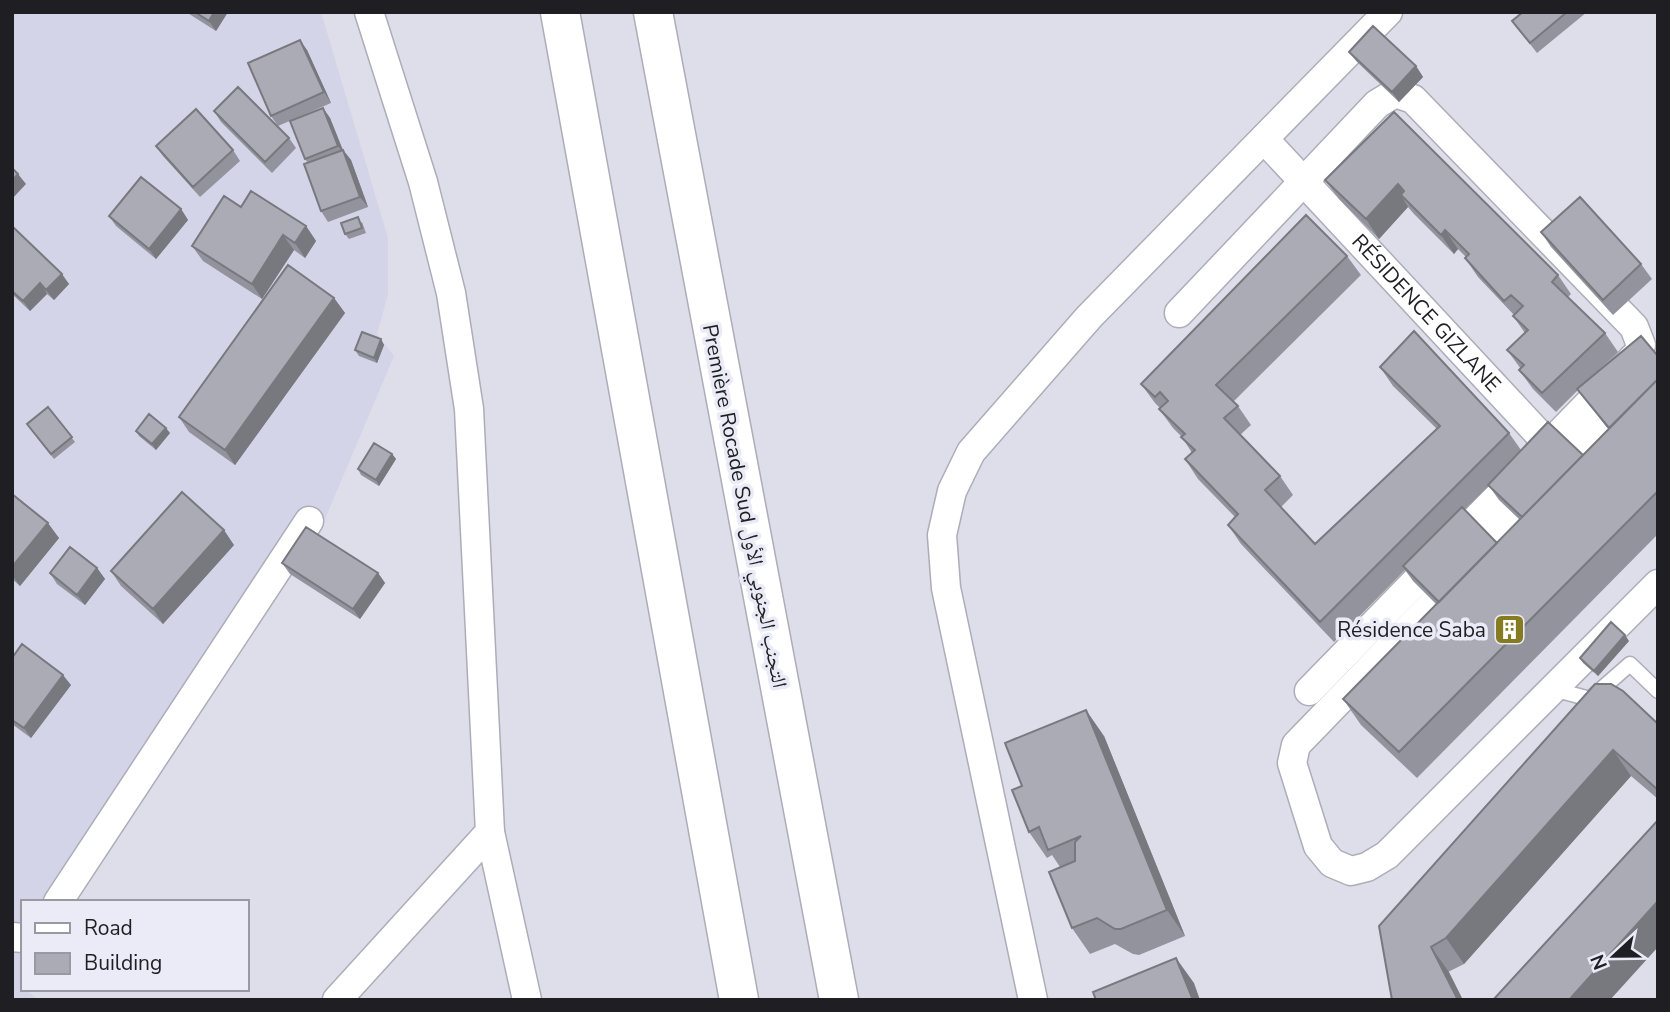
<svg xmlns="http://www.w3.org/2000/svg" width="1670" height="1012" viewBox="0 0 1670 1012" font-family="'Nunito Sans','Noto Naskh Arabic',sans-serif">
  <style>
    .built { fill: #d3d4e7 }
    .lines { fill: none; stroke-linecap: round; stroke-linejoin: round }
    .lane-casing { stroke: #acadb8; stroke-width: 17 }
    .street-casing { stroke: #acadb8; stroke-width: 31 }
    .highway-casing { stroke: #acadb8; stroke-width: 41 }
    .lane { stroke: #fff; stroke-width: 14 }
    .street { stroke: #fff; stroke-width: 28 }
    .highway { stroke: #fff; stroke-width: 38 }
    .wall { fill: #93939d; fill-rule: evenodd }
    .shaded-wall { fill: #78787f }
    .building { fill: #ababb6; stroke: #78787f; stroke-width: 2 }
    .labels { text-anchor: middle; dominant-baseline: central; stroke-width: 7; stroke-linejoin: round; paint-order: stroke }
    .street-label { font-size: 21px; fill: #1f1f23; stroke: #ebebf7 }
    .poi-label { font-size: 21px; fill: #1f1f23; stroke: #ebebf7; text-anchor: end }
  </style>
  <rect width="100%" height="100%" fill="#dddeea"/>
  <path class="built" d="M12,12H321L388,238V294L377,334L394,356L325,519L75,902H23L21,985L38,1000H12Z"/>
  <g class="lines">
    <defs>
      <path id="lane" d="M1553,689L1590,699L1630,664L1658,691"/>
      <g id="street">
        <path d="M369,12L423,182L451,293L469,409L490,832L527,1000"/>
        <path id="s1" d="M1264,139L1549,445"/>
        <path d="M1179,313L1377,104L1395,93L1413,99L1634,327L1641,345L1639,352L1309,691"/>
        <path d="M1658,371L1296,745L1292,763L1318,846L1332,863L1351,871L1367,867L1387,855L1658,584"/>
        <path d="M58,902L309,521"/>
        <path d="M12,937L23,938"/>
        <path d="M337,1000L490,832"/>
        <path d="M1033,1000L946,588L942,535L952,491L971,452L1089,317L1388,12"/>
      </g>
      <path id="highway" d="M560,12L739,1000
        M653,12L839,1000"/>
    </defs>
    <use href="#lane" class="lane-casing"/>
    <use href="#street" class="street-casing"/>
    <use href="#highway" class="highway-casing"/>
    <use href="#lane" class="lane"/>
    <use href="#street" class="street"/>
    <use href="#highway" class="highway"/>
  </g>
  <path class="wall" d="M186,12H228L216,31Z
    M1523,12H1587L1537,53L1512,21Z
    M307,50L331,103L278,126L271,116Z
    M1349,52L1416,66L1423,77L1399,102L1357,62Z
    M323,108L330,118L343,150L351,160L368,207L328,222L321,211L308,163L305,159Z
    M214,111L289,138L296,148L272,173L221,122Z
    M1394,112L1558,275L1571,294L1568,297L1605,333L1618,352L1597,372L1658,356V534L1417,778L1361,725L1343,699L1436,604L1413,581L1405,570L1334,642L1241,544L1228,525L1235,517L1198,479L1185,459L1192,453L1182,437L1173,428L1159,409L1160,408L1155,403L1141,384L1347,256L1361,275L1233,402L1238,406L1251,425L1240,435L1280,476L1293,495L1281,507L1315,544L1437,429L1393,386L1380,367L1509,433L1521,450L1583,455L1608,429L1578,390L1556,412L1533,389L1519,370L1521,369L1507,350L1525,333L1513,316L1514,315L1478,277L1465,258L1466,257L1458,249L1454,254L1414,214L1408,207L1379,239L1339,199L1325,180ZM1489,486L1499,500L1520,520L1497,543L1464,510Z
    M156,146L233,150L240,161L200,197L163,156Z
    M241,207L306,226L316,241L305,258L294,250L262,299L203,261L192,246Z
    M181,209L188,220L156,259L116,226L109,216Z
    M362,222L366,233L349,239L345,234Z
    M12,230L69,284L54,300L47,294L30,311L12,294Z
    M1541,232L1641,264L1652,279L1613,315L1551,247Z
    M334,298L345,313L235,465L189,432L179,417Z
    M381,339L384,345L377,363L359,356L355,350Z
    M48,407L75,442L54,459L27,424Z
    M136,431L170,433L156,450L139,436Z
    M392,454L396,459L379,486L361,475L358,469Z
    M12,494L59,538L20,586L12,579Z
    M234,545L163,624L121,586L111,571Z
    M282,563L378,573L385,583L360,619L290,574Z
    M97,568L105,579L85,605L57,584L50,573Z
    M1629,641L1598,676L1583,663L1580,658Z
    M12,658L71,685L31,738L12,724Z
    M1595,684L1658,724V799L1631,776L1464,964L1392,1000Z
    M1104,736L1185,936L1139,955L1133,954L1115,944L1090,954L1072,928L1060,867L1052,855L1047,858L1029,832L1022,786Z"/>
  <path class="shaded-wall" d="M214,12H228L216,31L209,21Z
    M300,40L307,50L331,103L324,92Z
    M1416,66L1423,77L1399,102L1392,92Z
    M323,108L330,118L345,156L338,146Z
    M343,150L351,160L368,207L360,197Z
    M18,174L26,184L12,199V181Z
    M1398,184L1411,204L1401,195L1408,207L1379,239L1366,219Z
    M181,209L188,220L156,259L149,249Z
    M306,226L316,241L305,258L295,243Z
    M1445,230L1458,249L1454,254L1441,235Z
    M283,235L294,250L262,299L252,284Z
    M62,274L69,284L54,300L46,290Z
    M40,283L47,294L30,311L23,301Z
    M334,298L345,313L235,465L225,450Z
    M381,339L384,345L377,363L374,358Z
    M166,428L170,433L156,450L152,444Z
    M392,454L396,459L379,486L376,480Z
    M48,523L59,538L20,586L12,575V567Z
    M224,530L234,545L163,624L153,609Z
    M97,568L105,579L85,605L77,595Z
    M378,573L385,583L360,619L353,609Z
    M1625,635L1629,641L1598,676L1594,671Z
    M63,675L71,685L31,738L24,728Z
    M1086,710L1104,736L1185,936L1167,910Z
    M1613,750L1631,776L1464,964L1446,938Z
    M1658,901V947L1610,1000H1569Z
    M1431,947L1449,972L1463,1000H1458Z
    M1176,958L1194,983L1200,1000H1193Z"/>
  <path class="building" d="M195,12H214L209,21Z
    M1523,12H1567L1530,43L1512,21Z
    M1373,26L1416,66L1392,92L1349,52Z
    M300,40L324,92L271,116L248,63Z
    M238,87L289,138L265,162L214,111Z
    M323,108L338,146L305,159L290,121Z
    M196,109L233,150L193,187L156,146Z
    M1394,112L1558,275L1552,282L1605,333L1542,393L1519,370L1524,365L1507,350L1528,330L1513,316L1523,306L1511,295L1504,301L1465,258L1469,254L1445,230L1441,235L1401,195L1404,191L1398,184L1366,219L1325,180Z
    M343,150L360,197L321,211L304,164Z
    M12,168L18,174L12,181Z
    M141,177L181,209L149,249L109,216Z
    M251,191L306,226L295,243L283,235L252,284L192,246L224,196L241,207Z
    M1580,197L1641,264L1603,300L1541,232Z
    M1306,215L1347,256L1216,385L1238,406L1224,418L1280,476L1265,490L1315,544L1440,426L1380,367L1414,331L1509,433L1320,622L1228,525L1238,514L1185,459L1195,450L1181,437L1185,434L1159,409L1168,401L1160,392L1155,397L1141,384Z
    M358,217L362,228L345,234L341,223Z
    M14,228L62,274L46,290L40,283L23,301L12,291V230Z
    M288,265L334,298L225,450L179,417Z
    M362,332L381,339L374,358L355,350Z
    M1641,336L1658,356V379L1609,428L1577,389Z
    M1658,379V491L1399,752L1343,699Z
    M48,407L72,437L51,454L27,424Z
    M149,414L166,428L152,444L136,431Z
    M1548,422L1583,455L1522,517L1488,485Z
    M374,443L392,454L376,480L358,469Z
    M182,492L224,530L153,609L111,571Z
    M12,494L48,523L12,567Z
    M1462,507L1497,543L1439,602L1403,566Z
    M306,527L378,573L353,609L282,563Z
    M70,547L97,568L77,595L50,573Z
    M1611,622L1625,635L1594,671L1580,658Z
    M22,644L63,675L24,728L12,720V658Z
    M1595,684H1611L1623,691L1658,724V790L1613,750L1446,938L1431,947L1458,1000H1392L1379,926Z
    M1086,710L1167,910L1121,929H1115L1097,918L1072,928L1049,872L1075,861V842L1081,836L1048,850L1039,827L1029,832L1012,790L1022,786L1005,743Z
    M1658,820V901L1569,1000H1493Z
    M1176,958L1193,1000H1096L1093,992Z"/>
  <defs>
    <symbol id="building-square" viewBox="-11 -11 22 22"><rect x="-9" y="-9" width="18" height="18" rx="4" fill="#857c22" stroke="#ebebf7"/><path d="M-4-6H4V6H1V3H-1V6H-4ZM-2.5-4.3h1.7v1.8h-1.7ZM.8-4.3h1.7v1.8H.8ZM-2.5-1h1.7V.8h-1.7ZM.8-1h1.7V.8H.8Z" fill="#fff"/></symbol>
  </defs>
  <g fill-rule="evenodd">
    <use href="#building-square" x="1492" y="612" width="35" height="35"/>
  </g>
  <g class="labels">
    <g class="street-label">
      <text stroke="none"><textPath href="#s1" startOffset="238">RÉSIDENCE GIZLANE</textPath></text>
      <text transform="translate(745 506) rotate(79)">Première Rocade Sud التجنب الجنوبي الأول</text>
    </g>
    <g class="poi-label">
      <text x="1486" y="630">Résidence Saba</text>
    </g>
  </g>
  <rect width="1670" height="1012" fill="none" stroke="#1f1f23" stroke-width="28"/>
  <rect x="21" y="900" width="228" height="91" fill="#ebebf7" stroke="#9999a2" stroke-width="2"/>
  <rect x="35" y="923" width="35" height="10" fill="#ffffff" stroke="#9999a2" stroke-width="2"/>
  <text x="84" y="935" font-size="21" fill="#1f1f23">Road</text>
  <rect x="35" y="953" width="35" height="21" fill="#ababb6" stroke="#9999a2" stroke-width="2"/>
  <text x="84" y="970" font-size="21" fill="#1f1f23">Building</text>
  <g transform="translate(1614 956) rotate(248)" stroke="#ebebf7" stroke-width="5" paint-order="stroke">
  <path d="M0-5L12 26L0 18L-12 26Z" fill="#1f1f23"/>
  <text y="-10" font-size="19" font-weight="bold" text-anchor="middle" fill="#1f1f23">N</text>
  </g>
</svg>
